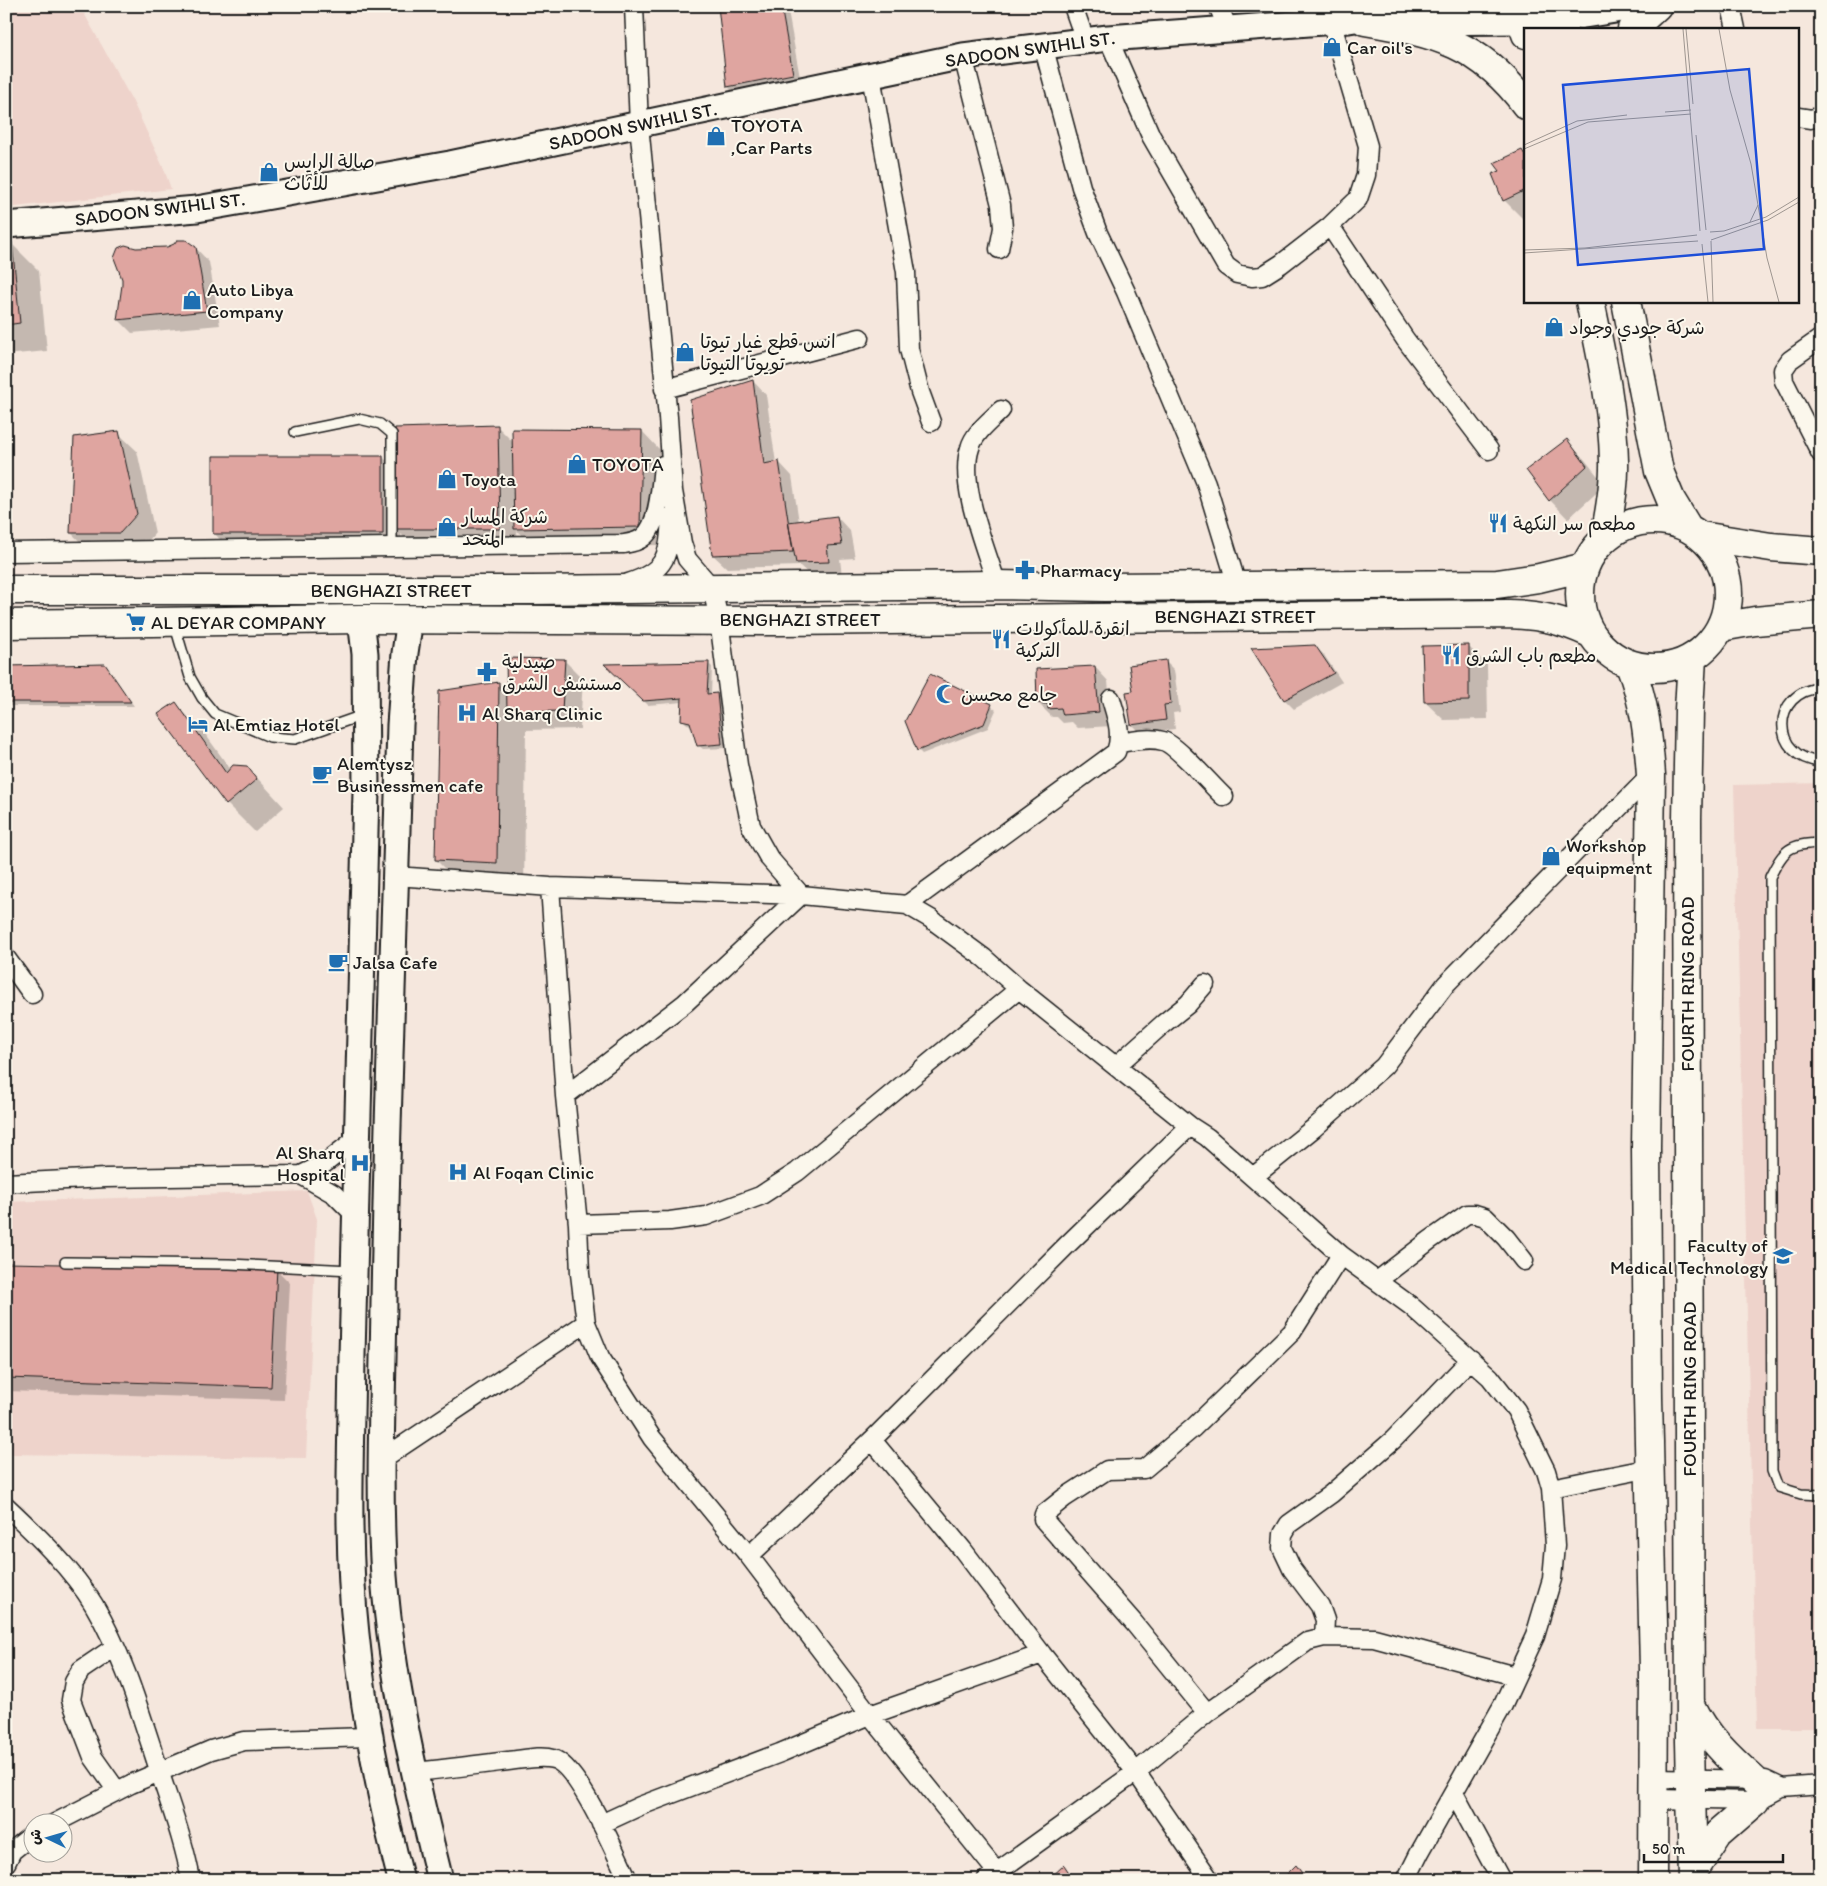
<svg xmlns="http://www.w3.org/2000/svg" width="1827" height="1886" viewBox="0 0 1827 1886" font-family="Itim,'Playpen Sans Arabic',sans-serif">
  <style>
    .built { fill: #eed3cb }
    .shadow { fill: #0003 }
    .building { fill: #dfa5a0; stroke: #1c1c1c }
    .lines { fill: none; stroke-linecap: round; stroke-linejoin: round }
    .service-casing { stroke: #1c1c1c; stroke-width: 12 }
    .minor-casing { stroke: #1c1c1c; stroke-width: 21 }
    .secondary-casing { stroke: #1c1c1c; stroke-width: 29 }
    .primary-casing { stroke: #1c1c1c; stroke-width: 31 }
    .service { stroke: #fbf7ec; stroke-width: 9 }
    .minor { stroke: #fbf7ec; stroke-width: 18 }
    .secondary { stroke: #fbf7ec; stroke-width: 25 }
    .primary { stroke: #fbf7ec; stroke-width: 28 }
    .labels { text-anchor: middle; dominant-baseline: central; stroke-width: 4; stroke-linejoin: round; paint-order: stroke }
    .poi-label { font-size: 19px; fill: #1c1c1c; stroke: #fbf7ec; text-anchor: start }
    .street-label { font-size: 19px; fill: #1c1c1c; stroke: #fbf7ec }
    .inset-road { fill: none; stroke: #9e9690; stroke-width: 1 }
    .view { fill: #1d4ed8; fill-opacity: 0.15; stroke: #1d4ed8; stroke-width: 2.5 }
    .inset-edge { fill: none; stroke: #1c1c1c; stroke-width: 2.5 }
  </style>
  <rect width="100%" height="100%" fill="#f5e7dd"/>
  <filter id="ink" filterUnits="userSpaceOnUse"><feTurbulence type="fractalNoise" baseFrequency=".02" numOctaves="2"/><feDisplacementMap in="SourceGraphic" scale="10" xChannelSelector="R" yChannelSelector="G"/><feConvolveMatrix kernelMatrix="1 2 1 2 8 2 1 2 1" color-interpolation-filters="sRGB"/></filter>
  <g filter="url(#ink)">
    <path class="built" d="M6,6H80L133,102L164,169L171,189L6,208Z
      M1821,783V1728H1757L1734,785Z
      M307,1191L317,1219L306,1458L6,1454V1202Z"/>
    <path class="shadow" d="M677,6H697L680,9Z
      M720,6H787L801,83L737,96L728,87Z
      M1522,151L1526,155V217L1523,219L1504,200L1502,171Z
      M11,243L39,271L47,351L6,355V244Z
      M192,244L209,262L220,325L132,333L118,319L135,249L167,248Z
      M753,381L766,395L776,463L779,462L792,476L799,522L837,517L850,531L855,558L840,559L842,576H811L800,566L727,568L713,555Z
      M498,427L513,442L642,431L660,450L658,545L534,547L517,531L518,547L415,548L401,534V552H232L214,533L383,457L396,471Z
      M118,433L137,451L155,533L139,552L90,551L71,533Z
      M1567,441L1585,460L1605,485L1568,519L1550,500L1527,470Z
      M1315,646L1324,655L1342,682L1294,709L1285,700Z
      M1468,646L1487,665L1488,719L1444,720L1425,702Z
      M508,660L565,661L583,679L580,729L526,730L524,890L464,888L436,860L498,683L508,693Z
      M1165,661L1174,670L1180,712L1173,713L1175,729L1141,733L1132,724L1134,692Z
      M708,663L712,667L711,695L717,694L721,698L726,748L703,749L698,745L692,725L687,724L683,720V702L648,705L607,665Z
      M104,665L134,706H6V667Z
      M1095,667L1108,681L1112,726L1078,728L1072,722L1063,723L1057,717H1052L1038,703Z
      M175,704L203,731L231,770L247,767L284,807L255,832L227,804L160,714Z
      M991,706L996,710L988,728L922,754L918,750Z
      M6,1264L276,1269L290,1283L284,1400L6,1391Z"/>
    <path class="building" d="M718,6H781L793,74L727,87Z
      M1522,150L1526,157V190L1503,201L1492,174L1500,171L1494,163Z
      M177,240H186L196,247L207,311L117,320L122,285V279L114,258L118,248L125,245L136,248L167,247L174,244Z
      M6,242H12L20,323L6,325Z
      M753,380L764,464L779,461L793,552L712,555L690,400Z
      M498,425L500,529H395V428Z
      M512,429L642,430L640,527L514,529Z
      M119,431L137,514L120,533H70L74,437Z
      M1567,439L1587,466L1549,501L1526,470Z
      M213,456H383V534H213Z
      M837,516L842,545L827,546L829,562L796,563L788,522Z
      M1315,645L1334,673L1284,700L1251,648Z
      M1469,645V701L1424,702L1422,646Z
      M506,658L565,659L562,711L507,712Z
      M1166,660L1171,704L1164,705L1166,720L1131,725L1126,692L1133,691L1129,665Z
      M709,662L707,694L717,693L722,744L697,746L690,722L681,720L682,698L643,701L604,664Z
      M105,664L131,702H6V666Z
      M1095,666L1099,712L1063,715L1061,708L1048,709V704L1037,703L1036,669Z
      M930,674L992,704L984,724L917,751L905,721Z
      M499,682L497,863L435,860L439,691Z
      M176,702L226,773L233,765L247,766L257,779L226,805L158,714Z
      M6,1263L277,1268L271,1387L6,1378Z
      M1064,1865L1074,1880H1048Z
      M1296,1865L1307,1880H1281Z
      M1169,1875L1174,1880H1163Z"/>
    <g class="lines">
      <defs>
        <path id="service" d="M295,432L359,419L380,424L392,434V547
          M175,626L190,677L202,698L215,714L270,737L295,739L363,715
          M1821,688C1770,691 1770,758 1821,762
          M1821,843C1789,844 1784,849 1770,877L1772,1471L1778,1487L1801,1494L1821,1495
          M65,1262L229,1264L352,1270"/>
        <path id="minor" d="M1073,6L1085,40
          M1218,6L1228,28
          M1731,6L1736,29
          M1108,38L1151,136L1226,266L1237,274L1252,277L1262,276L1281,264L1330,226L1358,199L1366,175L1368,146L1331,21
          M1043,45L1081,187L1098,233L1126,292L1206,483L1237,585
          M963,56L1001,205L1003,228L999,249
          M871,76L906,272L909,349L920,392L931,422
          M1798,117L1811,119L1821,116
          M1330,226L1405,339L1489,450
          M1821,338L1790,360L1783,370L1784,381L1821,454
          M664,389L860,338
          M6,552L624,544C630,543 637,542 642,538C659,527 661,484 663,465
          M628,583C668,571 669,554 671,516
          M997,585C986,549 958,484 970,448C974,433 990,421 1001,410
          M1120,743C1133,741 1149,737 1163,741C1177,745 1211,785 1224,797
          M395,876L550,887L801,895L907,905L931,919L984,958L1019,989L1190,1126L1207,1137L1341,1255L1411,1306L1490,1377L1516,1410L1546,1471L1551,1488L1555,1545L1552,1579L1535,1636L1503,1705L1420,1852L1406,1880
          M550,887L565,1096L578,1224L580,1274L586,1323L600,1357L652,1438L749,1556L870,1715L996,1871
          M907,905L1116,752C1123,734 1116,716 1111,699
          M6,958L32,994
          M1116,1066L1163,1024L1188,1004L1205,984
          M565,1096L685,1003L801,895L769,858L751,826L738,765L719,620L712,588L687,559L682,543L673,491L668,417L639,125L634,6
          M301,1175L334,1194L355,1215
          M1253,1177L1314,1128L1384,1066L1446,984L1651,775
          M6,1183L106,1178L301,1175L324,1164L357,1138
          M578,1224L670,1221L706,1216L760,1196L797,1172L1019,989
          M1377,1281L1430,1240L1467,1214H1475L1485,1217L1506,1238L1524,1261
          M872,1440L963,1550L1042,1654L1136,1772L1210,1880
          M381,1460L586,1323
          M1551,1488L1636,1471L1650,1470
          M6,1506C36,1534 73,1570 94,1605C124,1656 140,1712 158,1767C170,1805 184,1841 191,1880
          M749,1556L872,1440L1067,1245L1190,1126
          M1324,1637L1325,1620L1320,1606L1292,1569L1282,1548L1283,1534L1289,1524L1331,1494L1393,1440L1471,1359
          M115,1647L81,1670L74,1682L71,1700L93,1757L117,1791
          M1207,1713L1134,1623L1043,1519L1044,1514L1064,1498L1107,1470L1144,1469L1193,1428L1292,1332L1341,1255
          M413,1772C445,1769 476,1765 508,1761C522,1760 540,1755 553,1759C577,1764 617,1856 628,1880
          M1655,1778L1765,1780L1782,1788L1821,1785
          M1454,1793L1501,1880
          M1655,1799L1756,1801L1767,1796L1782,1788
          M53,1824L131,1784L211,1750L244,1741L368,1737
          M601,1824L640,1806L780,1753L870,1715L1042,1654
          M6,1863L12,1851L32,1835
          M986,1880L1136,1772L1207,1713L1308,1641L1324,1637L1374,1638L1515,1676"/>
        <path id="secondary" d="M1409,22L1521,21L1560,19L1640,6
          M6,225L197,209L450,164L963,56L1108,38L1349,20L1437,6
          M361,619L365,654L366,791L352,1356C351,1448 346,1542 356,1634C364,1718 380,1798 401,1880
          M410,619L405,653L400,725C395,917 387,1110 384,1302C383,1393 378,1485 384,1576C392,1679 415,1780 440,1880"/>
        <path id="primary" d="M1517,6L1526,34
          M1556,6L1563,29
          M1365,21C1436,33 1481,44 1526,105
          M1632,29L1657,6
          M1590,301C1601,354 1613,407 1614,461C1615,487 1609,512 1605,538
          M1626,301L1659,471L1671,500L1688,528
          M1580 594a74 74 0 1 1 148 0a74 74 0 1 1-148 0Z
          M1701,536L1771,547L1821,551
          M6,590H531L997,585L1104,587L1497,584L1539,578L1585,567
          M6,624L361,619L779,621L1509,614C1542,615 1561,620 1590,633
          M1721,627L1755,621L1821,615
          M1692,658L1689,710L1687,820L1690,1742L1693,1880
          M1630,665C1645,704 1648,734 1651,775L1646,1148L1648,1397L1654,1670L1653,1880
          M1691,1705C1706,1736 1728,1757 1754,1780
          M1693,1872L1719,1833L1756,1801"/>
      </defs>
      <use href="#service" class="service-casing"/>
      <use href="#minor" class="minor-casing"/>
      <use href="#secondary" class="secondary-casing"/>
      <use href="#primary" class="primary-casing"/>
      <use href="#service" class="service"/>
      <use href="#minor" class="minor"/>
      <use href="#secondary" class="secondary"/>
      <use href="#primary" class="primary"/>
    </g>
  </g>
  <defs>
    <symbol id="shop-bare" viewBox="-9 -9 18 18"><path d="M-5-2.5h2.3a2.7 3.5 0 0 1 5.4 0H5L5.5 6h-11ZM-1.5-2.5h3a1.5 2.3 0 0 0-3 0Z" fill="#1f6fb2" stroke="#fbf7ec" stroke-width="2.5" paint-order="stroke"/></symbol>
    <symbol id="restaurant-bare" viewBox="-9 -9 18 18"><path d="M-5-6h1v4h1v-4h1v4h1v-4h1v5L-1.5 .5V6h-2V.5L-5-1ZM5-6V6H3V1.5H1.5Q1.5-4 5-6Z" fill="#1f6fb2" stroke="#fbf7ec" stroke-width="2.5" paint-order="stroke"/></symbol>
    <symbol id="pharmacy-bare" viewBox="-9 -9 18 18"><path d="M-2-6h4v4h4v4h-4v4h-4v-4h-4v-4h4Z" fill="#1f6fb2" stroke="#fbf7ec" stroke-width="2.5" paint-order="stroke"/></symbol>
    <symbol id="supermarket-bare" viewBox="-9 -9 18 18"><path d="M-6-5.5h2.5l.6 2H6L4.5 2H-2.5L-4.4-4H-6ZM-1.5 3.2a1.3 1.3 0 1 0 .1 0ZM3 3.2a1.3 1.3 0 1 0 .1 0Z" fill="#1f6fb2" stroke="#fbf7ec" stroke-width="2.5" paint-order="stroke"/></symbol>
    <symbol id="mosque-bare" viewBox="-9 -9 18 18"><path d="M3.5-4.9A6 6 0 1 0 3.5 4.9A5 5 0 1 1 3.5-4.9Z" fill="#1f6fb2" stroke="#fbf7ec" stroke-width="2.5" paint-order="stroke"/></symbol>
    <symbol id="hospital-bare" viewBox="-9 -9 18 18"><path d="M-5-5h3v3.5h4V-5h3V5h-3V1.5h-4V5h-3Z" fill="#1f6fb2" stroke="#fbf7ec" stroke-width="2.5" paint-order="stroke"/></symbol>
    <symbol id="hotel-bare" viewBox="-9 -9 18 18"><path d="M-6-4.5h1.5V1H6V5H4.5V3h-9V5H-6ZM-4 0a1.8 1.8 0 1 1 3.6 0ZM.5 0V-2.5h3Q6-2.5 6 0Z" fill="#1f6fb2" stroke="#fbf7ec" stroke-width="2.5" paint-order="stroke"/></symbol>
    <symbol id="cafe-bare" viewBox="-9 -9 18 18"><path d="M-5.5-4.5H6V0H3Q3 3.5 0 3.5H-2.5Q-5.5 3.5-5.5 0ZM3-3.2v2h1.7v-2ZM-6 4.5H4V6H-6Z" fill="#1f6fb2" stroke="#fbf7ec" stroke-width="2.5" paint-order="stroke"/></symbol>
    <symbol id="university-bare" viewBox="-9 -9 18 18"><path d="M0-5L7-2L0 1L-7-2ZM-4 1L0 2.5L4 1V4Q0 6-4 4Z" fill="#1f6fb2" stroke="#fbf7ec" stroke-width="2.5" paint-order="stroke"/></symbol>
  </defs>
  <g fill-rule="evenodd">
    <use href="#shop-bare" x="1318" y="33" width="28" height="28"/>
    <use href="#shop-bare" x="702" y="122" width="28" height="28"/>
    <use href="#shop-bare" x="255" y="158" width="28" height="28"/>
    <use href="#shop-bare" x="178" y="286" width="28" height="28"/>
    <use href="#shop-bare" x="1540" y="313" width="28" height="28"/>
    <use href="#shop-bare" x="671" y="338" width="28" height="28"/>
    <use href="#shop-bare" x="563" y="450" width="28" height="28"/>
    <use href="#shop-bare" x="433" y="465" width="28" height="28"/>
    <use href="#restaurant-bare" x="1484" y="509" width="28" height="28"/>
    <use href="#shop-bare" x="433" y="513" width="28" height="28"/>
    <use href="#pharmacy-bare" x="1011" y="556" width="28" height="28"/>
    <use href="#supermarket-bare" x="122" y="608" width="28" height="28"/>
    <use href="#restaurant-bare" x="987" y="625" width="28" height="28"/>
    <use href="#restaurant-bare" x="1437" y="641" width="28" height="28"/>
    <use href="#pharmacy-bare" x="473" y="658" width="28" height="28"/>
    <use href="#mosque-bare" x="932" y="680" width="28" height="28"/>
    <use href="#hospital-bare" x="453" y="699" width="28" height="28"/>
    <use href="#hotel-bare" x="184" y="710" width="28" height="28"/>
    <use href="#cafe-bare" x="308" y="760" width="28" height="28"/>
    <use href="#shop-bare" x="1537" y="842" width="28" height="28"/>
    <use href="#cafe-bare" x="324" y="948" width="28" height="28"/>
    <use href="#hospital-bare" x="346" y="1149" width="28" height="28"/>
    <use href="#hospital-bare" x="444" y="1158" width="28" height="28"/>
    <use href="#university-bare" x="1769" y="1242" width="28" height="28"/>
  </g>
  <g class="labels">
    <g class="poi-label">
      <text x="1347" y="47">Car oil's</text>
      <text x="731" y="125">TOYOTA<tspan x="731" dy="22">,Car Parts</tspan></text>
      <text x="284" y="161">صالة الرايس<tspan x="284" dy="22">للأثاث</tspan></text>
      <text x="207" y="289">Auto Libya<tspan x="207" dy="22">Company</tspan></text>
      <text x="1569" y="327">شركة جودي وجواد</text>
      <text x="700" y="341">انس قطع غيار تيوتا<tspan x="700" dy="22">تويوتا التيوتا</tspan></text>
      <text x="592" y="464">TOYOTA</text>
      <text x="462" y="479">Toyota</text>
      <text x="462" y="516">شركة المسار<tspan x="462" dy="22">المتحد</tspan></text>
      <text x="1513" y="523">مطعم سر النكهة</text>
      <text x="1040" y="570">Pharmacy</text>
      <text x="151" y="622">AL DEYAR COMPANY</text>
      <text x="1016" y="628">انقرة للمأكولات<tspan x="1016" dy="22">التركية</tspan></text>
      <text x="1466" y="655">مطعم باب الشرق</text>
      <text x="502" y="661">صيدلية<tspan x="502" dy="22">مستشفى الشرق</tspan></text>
      <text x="961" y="694">جامع محسن</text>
      <text x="482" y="713">Al Sharq Clinic</text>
      <text x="213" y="724">Al Emtiaz Hotel</text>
      <text x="337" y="763">Alemtysz<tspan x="337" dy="22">Businessmen cafe</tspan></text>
      <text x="1566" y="845">Workshop<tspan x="1566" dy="22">equipment</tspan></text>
      <text x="353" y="962">Jalsa Cafe</text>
      <text x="345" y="1152" text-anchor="end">Al Sharq<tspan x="345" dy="22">Hospital</tspan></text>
      <text x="473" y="1172">Al Foqan Clinic</text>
      <text x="1768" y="1245" text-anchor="end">Faculty of<tspan x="1768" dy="22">Medical Technology</tspan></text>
    </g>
    <g class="street-label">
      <text transform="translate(1030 49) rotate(-8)">SADOON SWIHLI ST.</text>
      <text transform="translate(633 126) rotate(-12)">SADOON SWIHLI ST.</text>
      <text transform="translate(160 209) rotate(-7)">SADOON SWIHLI ST.</text>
      <text x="391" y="590">BENGHAZI STREET</text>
      <text x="1235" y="616">BENGHAZI STREET</text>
      <text x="800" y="619">BENGHAZI STREET</text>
      <text transform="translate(1687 984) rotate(-90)">FOURTH RING ROAD</text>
      <text transform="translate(1689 1389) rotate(-90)">FOURTH RING ROAD</text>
    </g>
  </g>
  <g transform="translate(1524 28)">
    <rect width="275" height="275" fill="#f5e7dd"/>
    <path class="inset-road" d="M159,1L176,203M162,1L169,76M195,1L206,62L227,136L243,230L255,274M141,84L167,82M172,107L182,202M0,117L53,93L103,87M0,121L64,94L167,86M226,194L234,177M186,204L200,203L242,189L275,169M187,212L244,192L275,174M187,213L189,274M178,216L184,274M0,222L61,220L173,207M0,225L174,213"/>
    <path class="view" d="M225,41L240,221L54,237L39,57Z"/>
    <rect width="275" height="275" class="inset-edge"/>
  </g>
  <rect width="1827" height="1886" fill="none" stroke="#fbf7ec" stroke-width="25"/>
  <rect x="12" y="12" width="1802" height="1861" fill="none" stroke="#1c1c1c" stroke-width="2" filter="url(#ink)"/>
  <g transform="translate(48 1838) rotate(275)"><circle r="24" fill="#fbf7ec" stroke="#a29f99"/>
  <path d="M0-4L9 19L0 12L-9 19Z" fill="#1f6fb2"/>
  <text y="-8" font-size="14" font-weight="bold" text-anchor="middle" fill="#1c1c1c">ش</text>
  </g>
  <path d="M1644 1854v8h139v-8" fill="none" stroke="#1c1c1c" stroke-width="2.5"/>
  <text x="1652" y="1854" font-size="15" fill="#1c1c1c" stroke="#fbf7ec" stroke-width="4" paint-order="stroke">50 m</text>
</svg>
